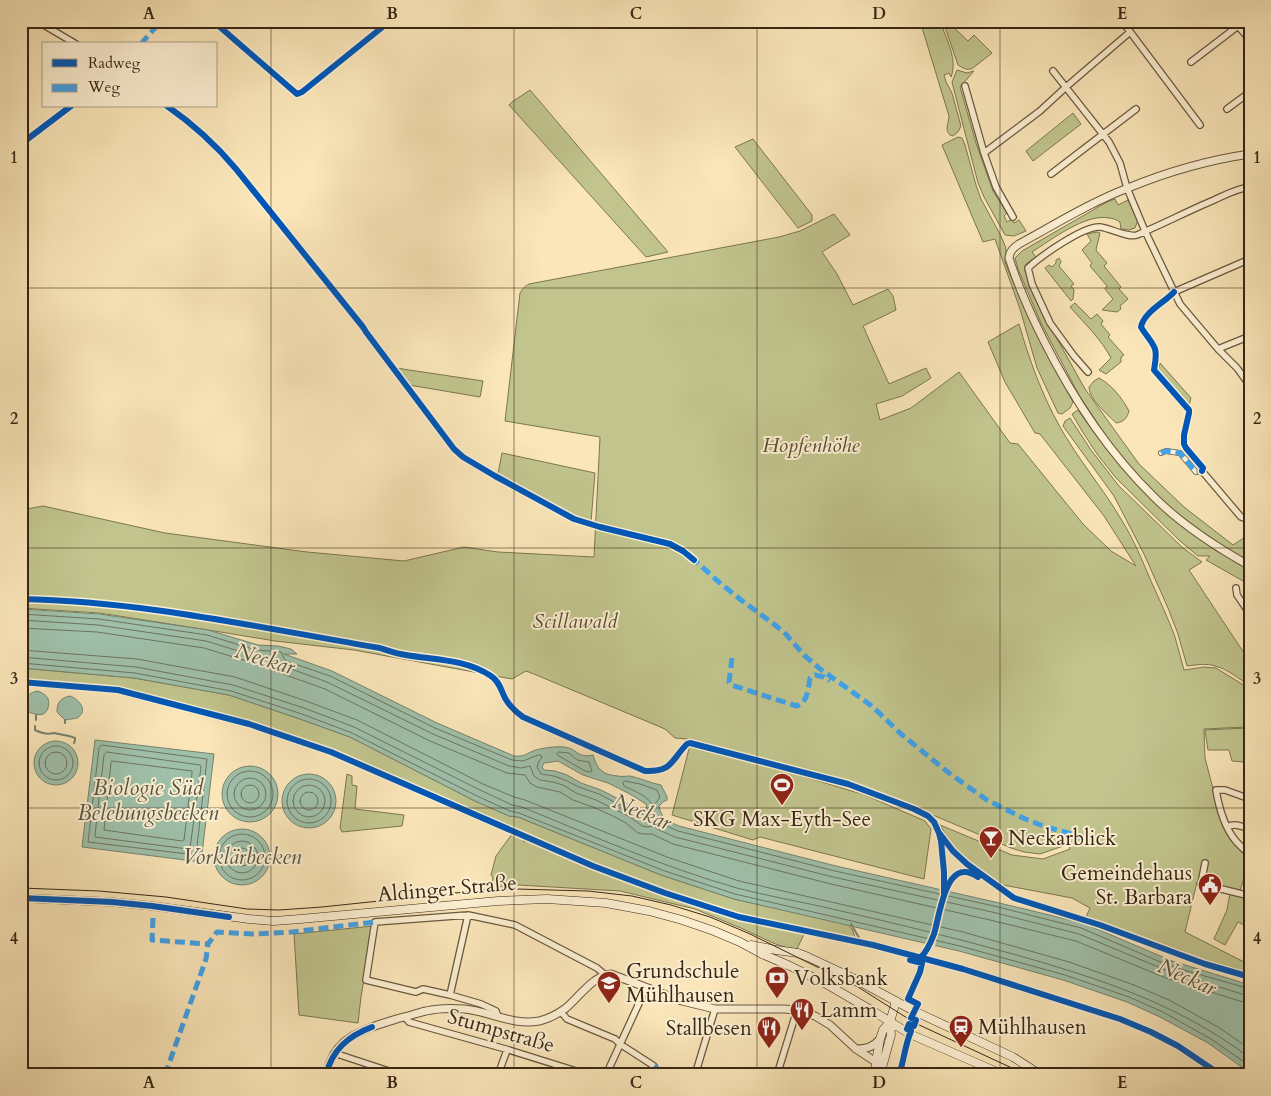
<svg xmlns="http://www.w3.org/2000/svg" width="1271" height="1096" viewBox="0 0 1271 1096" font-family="Cardo,serif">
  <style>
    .green { fill: #c1c48d; stroke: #7c7651 }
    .water { fill: #9fc0aa; stroke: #76836e; fill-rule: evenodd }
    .pier { fill: #fae6b9 }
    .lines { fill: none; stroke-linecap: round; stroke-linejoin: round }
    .shore { stroke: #6c7460; stroke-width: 1 }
    .stream { stroke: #76836e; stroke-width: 2 }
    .pedestrian-casing { stroke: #68573e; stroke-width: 6 }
    .minor-casing { stroke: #68573e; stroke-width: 8 }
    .tertiary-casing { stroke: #68573e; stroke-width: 9 }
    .secondary-casing { stroke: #382715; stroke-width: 9 }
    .pedestrian { stroke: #fcefd2; stroke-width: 4.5 }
    .minor { stroke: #fcefd2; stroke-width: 5.5 }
    .tertiary { stroke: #fcefd2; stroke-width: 7 }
    .secondary { stroke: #fcefd2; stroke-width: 8 }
    .tram { stroke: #382715; stroke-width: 1 }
    .quiet { stroke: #3fa2ea; stroke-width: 5; stroke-dasharray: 10 5; stroke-linecap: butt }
    .cycleway-casing { stroke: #fcefd2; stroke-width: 9 }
    .cycleway { stroke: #0057b8; stroke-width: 6 }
    .grid { fill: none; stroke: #382715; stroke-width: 1; stroke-opacity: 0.55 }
    .labels { text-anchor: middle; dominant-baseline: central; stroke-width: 4; stroke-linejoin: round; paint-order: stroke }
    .park-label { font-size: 21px; font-style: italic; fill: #5a4e33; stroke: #fcefd2 }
    .poi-label { font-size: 21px; fill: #382715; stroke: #fcefd2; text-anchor: start }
    .street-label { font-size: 21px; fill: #382715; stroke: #fcefd2 }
    .water-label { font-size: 22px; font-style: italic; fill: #575542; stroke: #fcefd2 }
    .neatline { fill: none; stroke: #382715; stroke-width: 2 }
    .grid-label { font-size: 16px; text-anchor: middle; font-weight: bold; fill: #382715 }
  </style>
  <rect width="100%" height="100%" fill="#fae6b9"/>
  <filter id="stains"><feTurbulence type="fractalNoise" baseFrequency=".004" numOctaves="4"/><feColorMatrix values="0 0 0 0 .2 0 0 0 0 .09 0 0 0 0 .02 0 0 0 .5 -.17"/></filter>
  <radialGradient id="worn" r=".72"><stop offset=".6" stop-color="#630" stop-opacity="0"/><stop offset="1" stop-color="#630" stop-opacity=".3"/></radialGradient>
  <path class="green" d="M920,21H940C946,38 958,60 951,77L949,73L944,75L946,82L952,93L961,126L958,132L953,136L950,135C944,129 949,123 949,116Z
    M943,21H947L968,41L974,35L992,53L973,68C967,71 963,68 958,65Z
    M957,70L967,73L974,71L960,87L976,143L993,191L1007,213L1004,216L1007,222L1012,219L1014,223L1019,220L1026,231L1014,236L1005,235L984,197L978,183L952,82Z
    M530,90L668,252L646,257L509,105L512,102Z
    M1073,113L1081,124L1033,161L1026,151Z
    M958,137L962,138L965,145L976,185L981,199L1001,236L1006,248L1005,262L1008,270L1031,322L1051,362L1073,402L1070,408L1062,414L1058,413L1037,368L1020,309L995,239L983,242L942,145Z
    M753,139L812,215V221L798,228L735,147Z
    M1115,199L1118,205L1128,200L1138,220L1135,228L1129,230L1121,229L1120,222C1117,220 1113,218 1109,218C1086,213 1051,240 1032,252L1036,257L1026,264L1025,271L1046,319L1085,389L1139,464L1184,507L1233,545L1250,534V561L1229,550L1200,530L1156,497L1132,469L1110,442L1079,395L1041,323L1018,269L1015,258L1022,251L1107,202Z
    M834,214L850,235L822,252L837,274L853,305L888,289L893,296L896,310L863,326L889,384L926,368L931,378L902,396L876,404L880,420L911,408L959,372L1010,443L1018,444L1083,524L1111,551L1136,566L1104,516L1040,434L1035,433L1005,382L988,342L1019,324C1029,359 1042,395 1060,427C1078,459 1102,487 1121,519C1133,538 1142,560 1151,581C1159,599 1168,618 1175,637C1178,648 1181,659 1184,670L1204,667L1216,668L1250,689V720L1246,727L1204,729L1205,758L1223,827L1241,851L1250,858L1240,891L1197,882L1185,932L1250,965V975L1209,963L1179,950L1086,917L1090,908L1072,898L1003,885L988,878L972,867L950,842L940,825L1012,855L1043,859L1070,849L1069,844L1040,854L1024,852L1011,848L871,789L687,739L675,738L665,729L534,674L526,671L512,679L354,650L275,641L208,630L100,613L21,608V510L43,506L165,533L307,552L404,561L464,547L498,552L594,557L600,437L505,421L520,293C523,288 525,286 529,284L779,237L800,231Z
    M1097,232L1100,233L1096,250L1107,263L1104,266L1121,287L1119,289L1128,299L1120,306L1121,309L1117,312L1102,310L1113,299L1105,289L1107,286L1090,266L1092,263L1082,250L1091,241L1087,234Z
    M1059,258L1061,262L1059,266L1074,284L1071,286L1074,290L1073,299L1071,301L1045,268L1049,265L1052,267L1056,263V260Z
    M1075,303L1091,319L1097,314L1103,321L1101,324L1110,335L1108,337L1124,355L1121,357V362L1106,374L1099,370L1111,358C1101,339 1085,324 1070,307Z
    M1160,363L1191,398L1189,405L1158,370Z
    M396,368L483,381L480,397L409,385Z
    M1099,378C1112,385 1122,398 1129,411C1127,418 1124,422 1116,423C1108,415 1089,399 1089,387L1094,381Z
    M1078,410C1100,442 1124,472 1151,499C1171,520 1195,536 1218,552H1219L1250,569V585L1206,560L1210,556H1198L1180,541L1116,478L1097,454L1082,431L1072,414Z
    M1070,418L1091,450L1119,486L1183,548L1202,562L1189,570L1250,662V686C1239,679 1228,669 1215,666C1207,663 1196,665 1187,666L1178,634L1168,608L1144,554L1114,496L1063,426L1065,421Z
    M502,453L595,473L591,522L575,516L503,478L498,474Z
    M21,668L134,678L229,695L300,719L350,737L475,801L509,816L518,817L661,875L734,899L847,924L852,929L856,940L808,928L800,929L735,913L634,880L597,866L315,746L247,721L120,689L21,681Z
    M1250,723V769L1244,762L1232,761L1229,750H1208L1205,730L1247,728Z
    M690,745L769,766L865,795L925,821L931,829L924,879L760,837L753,840L672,815Z
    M347,774L352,776V785L357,786L355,809L404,815L402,826L342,832L340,828Z
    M512,834L520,836L524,842L528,840L525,838L594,868L668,896L739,918L805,932L797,949H790L773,943L743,929L695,909L620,891L518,885L491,888L493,878L491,875L496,856Z
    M1230,893L1250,898V928L1238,922L1225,945L1214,939L1227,910Z
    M373,926L361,997L358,1023L299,1015L294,934Z"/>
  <path class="water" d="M21,609L99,614L208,630L258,645L278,646L291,649L297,654H284L332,671L437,723L514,756C526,757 526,753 536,750C542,748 558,746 564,747C577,748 577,759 593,755C597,769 602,775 618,776C622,777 626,776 630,776C640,778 650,783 661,785L667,797V800L663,802L659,806C662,820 666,820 679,826L836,866L995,902L1083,923L1172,961L1250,985V1073L1208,1043L1160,1017L1127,1002L1063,980L959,951L734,899L661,875L518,817L509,816L475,801L350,737L300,719L229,695L134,678L21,668ZM558,761L583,775L608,783L628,793L646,804L648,815L646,816L636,808L601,790L581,783L567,775L555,771L544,770L542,767L544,763Z
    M38,691C42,693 47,695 48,699C50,704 48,712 43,714C38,716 31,713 26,711C22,700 27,693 38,691Z
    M70,696C79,699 89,711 77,718C74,719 69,719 65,720L57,712C57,702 61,698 70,696Z
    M95,740L214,754L201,862L82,847Z
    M34 763a22 22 0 1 1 44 0a22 22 0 1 1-44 0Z
    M222 794a28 28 0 1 1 56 0a28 28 0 1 1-56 0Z
    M282 801a27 27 0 1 1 54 0a27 27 0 1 1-54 0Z
    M214 857a28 28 0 1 1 56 0a28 28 0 1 1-56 0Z"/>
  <path class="pier" d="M942,887L949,889L939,924L935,947H932V942L930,946L927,945L934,923Z"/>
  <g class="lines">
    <path class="shore" d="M21,614L99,619L207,635L256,650L281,652L284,658L286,661L330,676L435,728L512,760L523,761L538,755H541L542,758L539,761L537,767L541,774L554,776L565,780L579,787L599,794L633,812L644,821H649L655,816L662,824L678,831L835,871L994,906L1081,928L1170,966L1250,989
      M21,620L98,625L206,641L255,656L275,657L283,666L327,682L433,734L509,766L521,768L530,766L534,776L540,780L553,782L563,785L576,793L596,800L630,817L642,826L647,827L654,826L659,830L675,837L833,877L992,912L1079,934L1168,971L1245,995H1250
      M21,628L97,632L204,648L253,663L271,664L280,673L325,689L430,741L507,773L525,775L530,783L537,787L560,792L573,800L593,807L613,816L626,823L638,833L643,834H652L673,844L831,884L990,920L1076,941L1166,978L1243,1002L1250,1003
      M21,650L137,659L235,677L306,701L357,720L483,784L514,797L525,800L667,857L739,881L963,932L1069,962L1134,985L1169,1000L1218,1027L1250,1049
      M21,657L136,667L233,685L304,708L354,727L480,790L512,805L522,807C593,836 663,867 737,888C767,896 798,901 828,908C890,922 952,937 1013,954C1098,978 1179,1004 1250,1058
      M21,663L135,673L231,691L302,714L352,733L477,796L510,811L519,813L662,870L735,894L960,946L1065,975L1129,997L1163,1012L1211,1039L1250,1066
      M102,745L207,759L196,855L88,842L99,748Z
      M39 763a17 17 0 1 1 34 0a17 17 0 1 1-34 0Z
      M107,752L200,765L201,767L190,848L188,849L95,837V835L104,755Z
      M559,752L569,753L577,760L589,762L592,771L590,772L585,771L559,756L557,754Z
      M45 763a11 11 0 1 1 22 0a11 11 0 1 1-22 0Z
      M112,761L192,771V773L184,840L182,841L104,830L111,763Z
      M227 794a23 23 0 1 1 46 0a23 23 0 1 1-46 0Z
      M234 794a16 16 0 1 1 32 0a16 16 0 1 1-32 0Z
      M287 801a22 22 0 1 1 44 0a22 22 0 1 1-44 0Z
      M625,781L640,784L657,790L660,797L655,804H652C646,795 634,791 624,786L623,783Z
      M293 801a16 16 0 1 1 32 0a16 16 0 1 1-32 0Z
      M241 794a9 9 0 1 1 18 0a9 9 0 1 1-18 0Z
      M300 801a9 9 0 1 1 18 0a9 9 0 1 1-18 0Z
      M219 857a23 23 0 1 1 46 0a23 23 0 1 1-46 0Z
      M226 857a16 16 0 1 1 32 0a16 16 0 1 1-32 0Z
      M233 857a9 9 0 1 1 18 0a9 9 0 1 1-18 0Z"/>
    <path class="stream" d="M36,720V715
      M65,723V720
      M35,726V730C41,733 47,735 54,733C61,735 68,735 75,738V740L74,743
      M851,924L861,941"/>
    <defs>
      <path id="pedestrian" d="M1161,453L1166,451L1180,453L1196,472L1202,471"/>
      <path id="minor" d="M37,21L76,44
        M1122,21L1200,125
        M1238,21V26L1250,40
        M1191,62L1238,26
        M1053,71L1109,142L1120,163L1127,188L1145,231L1180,304L1218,349L1237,368L1250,386
        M965,86L984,153L996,187L1013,217
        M1227,109L1250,92
        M984,153L1040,111L1066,87L1130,32
        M1051,174L1136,109
        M1174,292L1250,259
        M1218,349L1250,336
        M1088,372L1074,356L1050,323L1032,284L1028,268C1041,256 1083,226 1100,227C1110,228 1128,238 1137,235C1163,224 1188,211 1214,200C1225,195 1238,188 1250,187
        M1202,471L1241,517L1250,520
        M1236,588L1237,595L1250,614
        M1250,799L1225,790H1216C1219,808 1224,826 1235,840C1239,845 1245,850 1250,855
        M1227,827C1235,823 1241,826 1250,829
        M1205,863L1201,884L1250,896
        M450,995L468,915
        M561,1012L567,1019L615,1039L620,1044L654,1066
        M405,1017L409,1022L509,1050L589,1075
        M498,1017L496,1011L481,1004L450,995L423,989L416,992L366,980L375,922L468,915L515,925L597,968L604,974
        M334,1053L401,1075
        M665,1073L666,1075
        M498,1075L507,1050
        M606,1075L646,988
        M695,1075L715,1009
        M777,1075L797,1010"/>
      <path id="tertiary" d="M1250,154C1208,160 1167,172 1128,188C1091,202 1054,225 1019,244C1013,248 1010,251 1009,258C1018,286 1030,313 1043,339C1072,397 1108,452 1154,497C1182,525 1216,547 1250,566
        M856,1049C867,1049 873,1047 880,1039
        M326,1075C329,1062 334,1051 344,1042C361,1029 380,1024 400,1018C409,1016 417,1013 426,1011C438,1008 452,1008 464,1009C489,1011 513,1026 539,1021C548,1019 559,1013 566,1008C579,997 594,975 611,974L682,1001L715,1009H784L797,1010L815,1016L830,1025L856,1049L879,1064"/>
      <path id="secondary" d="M21,898L112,902L152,906L249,919L274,921L300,919L498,901L547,899L606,903L649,911L682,920L714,931L740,942L762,954L790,966L823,982L876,1013L910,1034L1004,1075
        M751,945L776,950L798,953L808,957L853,978L914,1011L1013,1057L1041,1075
        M875,1075L876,1062L880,1039L883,1030L890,1022L896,1001
        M880,1075L891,1035L890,1022"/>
    </defs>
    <use href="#pedestrian" class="pedestrian-casing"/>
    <use href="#minor" class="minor-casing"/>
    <use href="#tertiary" class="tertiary-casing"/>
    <use href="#secondary" class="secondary-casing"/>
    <use href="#pedestrian" class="pedestrian"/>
    <use href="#minor" class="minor"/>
    <use href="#tertiary" class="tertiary"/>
    <use href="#secondary" class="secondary"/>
    <path class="tram" d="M21,888L99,891L166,897L247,909L279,910L322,907L484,890L517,889L588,891L632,896L671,905L710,917L750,934L858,987L915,1023L1027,1075"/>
    <path class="quiet" d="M141,44L161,21
      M1161,453L1166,451L1180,453L1196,472L1202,471V467
      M691,557L720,583L741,600L775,625L784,632L804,655L819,668L872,706L901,734L949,773L987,800L1023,818L1043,826L1075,835L1083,840
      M732,658L729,682L731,685L797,706C808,702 808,689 810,678L815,675L824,677L830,681
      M153,918L152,940L208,944
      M654,1066L666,1075
      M165,1075L206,959L208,944L217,932L253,934L292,932L375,922"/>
    <defs>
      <path id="cycleway" d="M213,21L297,94L302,92L390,21
        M167,106C193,124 216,145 236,169L363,327L366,332L454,449L463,457L495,476L574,519L600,527L670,544L683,551L694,560
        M21,144L71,106
        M1174,292C1164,303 1144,312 1141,327C1144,333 1153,342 1155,349C1157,355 1155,364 1154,370L1189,410V413L1184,435V444L1186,448L1203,468L1202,471
        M21,599C142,601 261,628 380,648C389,651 397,654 406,655C435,660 465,659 491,676C499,681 501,690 505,698C510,707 516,712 523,717L645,771C673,772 671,760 687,744L690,743L848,784L914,809L928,816L934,822L939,833L941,841L944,872V893
        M21,682L118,690L249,724L331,752L593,866L665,893L739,917L873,945L963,969L1120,1019L1151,1032L1178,1046L1221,1075
        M940,834L953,851L967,864L1014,898L1100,925L1205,964L1250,977
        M21,898L112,902L152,906L229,917
        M920,958C927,952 931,942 934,934C940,916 945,854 978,877
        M326,1075C332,1050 348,1036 372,1027
        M899,1075C904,1060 905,1045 911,1031L907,1029L909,1024L914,1026L916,1020L911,1018L918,1004L908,999L920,972L922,963L910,960"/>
    </defs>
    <use href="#cycleway" class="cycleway-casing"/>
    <use href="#cycleway" class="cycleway"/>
  </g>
  <path class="grid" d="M271,21V1075M514,21V1075M757,21V1075M1000,21V1075M21,288H1250M21,548H1250M21,808H1250"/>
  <defs>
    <symbol id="stadium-pin" viewBox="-11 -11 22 30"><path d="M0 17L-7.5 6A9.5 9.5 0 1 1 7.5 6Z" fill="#8f2418" stroke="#fcefd2"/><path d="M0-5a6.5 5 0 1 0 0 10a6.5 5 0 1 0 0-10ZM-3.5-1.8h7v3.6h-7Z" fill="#fff"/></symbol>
    <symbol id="bar-pin" viewBox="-11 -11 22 30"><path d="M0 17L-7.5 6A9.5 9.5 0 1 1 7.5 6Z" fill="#8f2418" stroke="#fcefd2"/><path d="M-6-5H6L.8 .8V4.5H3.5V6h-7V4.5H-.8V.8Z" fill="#fff"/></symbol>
    <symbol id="civic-pin" viewBox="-11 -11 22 30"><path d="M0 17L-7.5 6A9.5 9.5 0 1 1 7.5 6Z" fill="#8f2418" stroke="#fcefd2"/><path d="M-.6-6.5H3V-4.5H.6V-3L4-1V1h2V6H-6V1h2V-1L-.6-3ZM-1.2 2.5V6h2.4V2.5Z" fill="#fff"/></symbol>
    <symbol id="bank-pin" viewBox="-11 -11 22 30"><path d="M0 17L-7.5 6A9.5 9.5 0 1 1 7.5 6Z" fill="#8f2418" stroke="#fcefd2"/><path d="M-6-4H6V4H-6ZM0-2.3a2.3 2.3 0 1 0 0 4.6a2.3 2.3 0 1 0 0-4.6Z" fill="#fff"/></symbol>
    <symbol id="school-pin" viewBox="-11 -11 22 30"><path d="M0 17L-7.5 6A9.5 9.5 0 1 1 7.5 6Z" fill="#8f2418" stroke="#fcefd2"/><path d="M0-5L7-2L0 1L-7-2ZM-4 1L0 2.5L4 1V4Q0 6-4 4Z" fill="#fff"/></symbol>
    <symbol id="restaurant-pin" viewBox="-11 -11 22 30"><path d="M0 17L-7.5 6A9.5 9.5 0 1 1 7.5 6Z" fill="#8f2418" stroke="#fcefd2"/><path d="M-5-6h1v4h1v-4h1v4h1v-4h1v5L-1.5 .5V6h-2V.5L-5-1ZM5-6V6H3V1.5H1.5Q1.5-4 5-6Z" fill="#fff"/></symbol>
    <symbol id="station-pin" viewBox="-11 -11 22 30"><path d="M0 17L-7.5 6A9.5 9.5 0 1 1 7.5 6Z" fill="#8f2418" stroke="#fcefd2"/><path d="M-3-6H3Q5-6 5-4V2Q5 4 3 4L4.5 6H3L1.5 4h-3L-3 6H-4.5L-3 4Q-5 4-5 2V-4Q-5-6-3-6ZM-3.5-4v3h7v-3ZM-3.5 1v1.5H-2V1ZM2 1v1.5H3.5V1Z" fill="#fff"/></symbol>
  </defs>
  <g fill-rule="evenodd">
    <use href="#stadium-pin" x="768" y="771" width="28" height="38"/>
    <use href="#bar-pin" x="977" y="824" width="28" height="38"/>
    <use href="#civic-pin" x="1196" y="871" width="28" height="38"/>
    <use href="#bank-pin" x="763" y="964" width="28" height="38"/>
    <use href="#school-pin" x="595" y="969" width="28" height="38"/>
    <use href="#restaurant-pin" x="788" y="996" width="28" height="38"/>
    <use href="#station-pin" x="947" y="1013" width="28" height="38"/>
    <use href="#restaurant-pin" x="755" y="1014" width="28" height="38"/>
  </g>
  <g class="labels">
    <g class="park-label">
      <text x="811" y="445">Hopfenhöhe</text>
      <text x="575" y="621">Scillawald</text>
    </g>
    <g class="poi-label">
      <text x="782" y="819" text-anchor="middle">SKG Max-Eyth-See</text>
      <text x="1008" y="838">Neckarblick</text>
      <text x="1192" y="873" text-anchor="end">Gemeindehaus<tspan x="1192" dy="24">St. Barbara</tspan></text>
      <text x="626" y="971">Grundschule<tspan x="626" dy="24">Mühlhausen</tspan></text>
      <text x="794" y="978">Volksbank</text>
      <text x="820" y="1010">Lamm</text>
      <text x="978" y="1027">Mühlhausen</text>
      <text x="752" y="1028" text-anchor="end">Stallbesen</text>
    </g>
    <g class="street-label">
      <text transform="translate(447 889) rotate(-5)">Aldinger Straße</text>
      <text transform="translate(501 1031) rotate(16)">Stumpstraße</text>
    </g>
    <g class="water-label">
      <text transform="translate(265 659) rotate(17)">Neckar</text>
      <text x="148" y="788">Biologie Süd<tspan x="148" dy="25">Belebungsbecken</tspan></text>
      <text transform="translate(642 812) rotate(23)">Neckar</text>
      <text x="242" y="857">Vorklärbecken</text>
      <text transform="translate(1187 977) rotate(24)">Neckar</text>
    </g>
  </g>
  <rect width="1271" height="1096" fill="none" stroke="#fae6b9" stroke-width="55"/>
  <rect x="42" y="42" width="175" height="65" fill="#fcefd2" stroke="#ae9f86"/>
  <rect x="52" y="59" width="25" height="8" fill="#0057b8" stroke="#ae9f86"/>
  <text x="88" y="68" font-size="15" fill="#382715">Radweg</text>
  <rect x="52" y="84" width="25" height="8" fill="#3fa2ea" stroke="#ae9f86"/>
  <text x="88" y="92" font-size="15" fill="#382715">Weg</text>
  <rect x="28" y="28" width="1216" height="1040" class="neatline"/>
  <g class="grid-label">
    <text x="149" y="19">A</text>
    <text x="392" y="19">B</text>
    <text x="636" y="19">C</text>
    <text x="879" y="19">D</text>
    <text x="1122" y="19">E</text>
    <text x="14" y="163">1</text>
    <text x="1257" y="163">1</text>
    <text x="14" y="424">2</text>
    <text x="1257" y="424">2</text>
    <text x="14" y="684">3</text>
    <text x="1257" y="684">3</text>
    <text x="14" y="944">4</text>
    <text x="1257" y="944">4</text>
    <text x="149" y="1088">A</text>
    <text x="392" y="1088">B</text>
    <text x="636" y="1088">C</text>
    <text x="879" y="1088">D</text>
    <text x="1122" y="1088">E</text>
  </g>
  <rect width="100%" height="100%" filter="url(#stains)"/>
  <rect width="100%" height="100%" fill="url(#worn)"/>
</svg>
